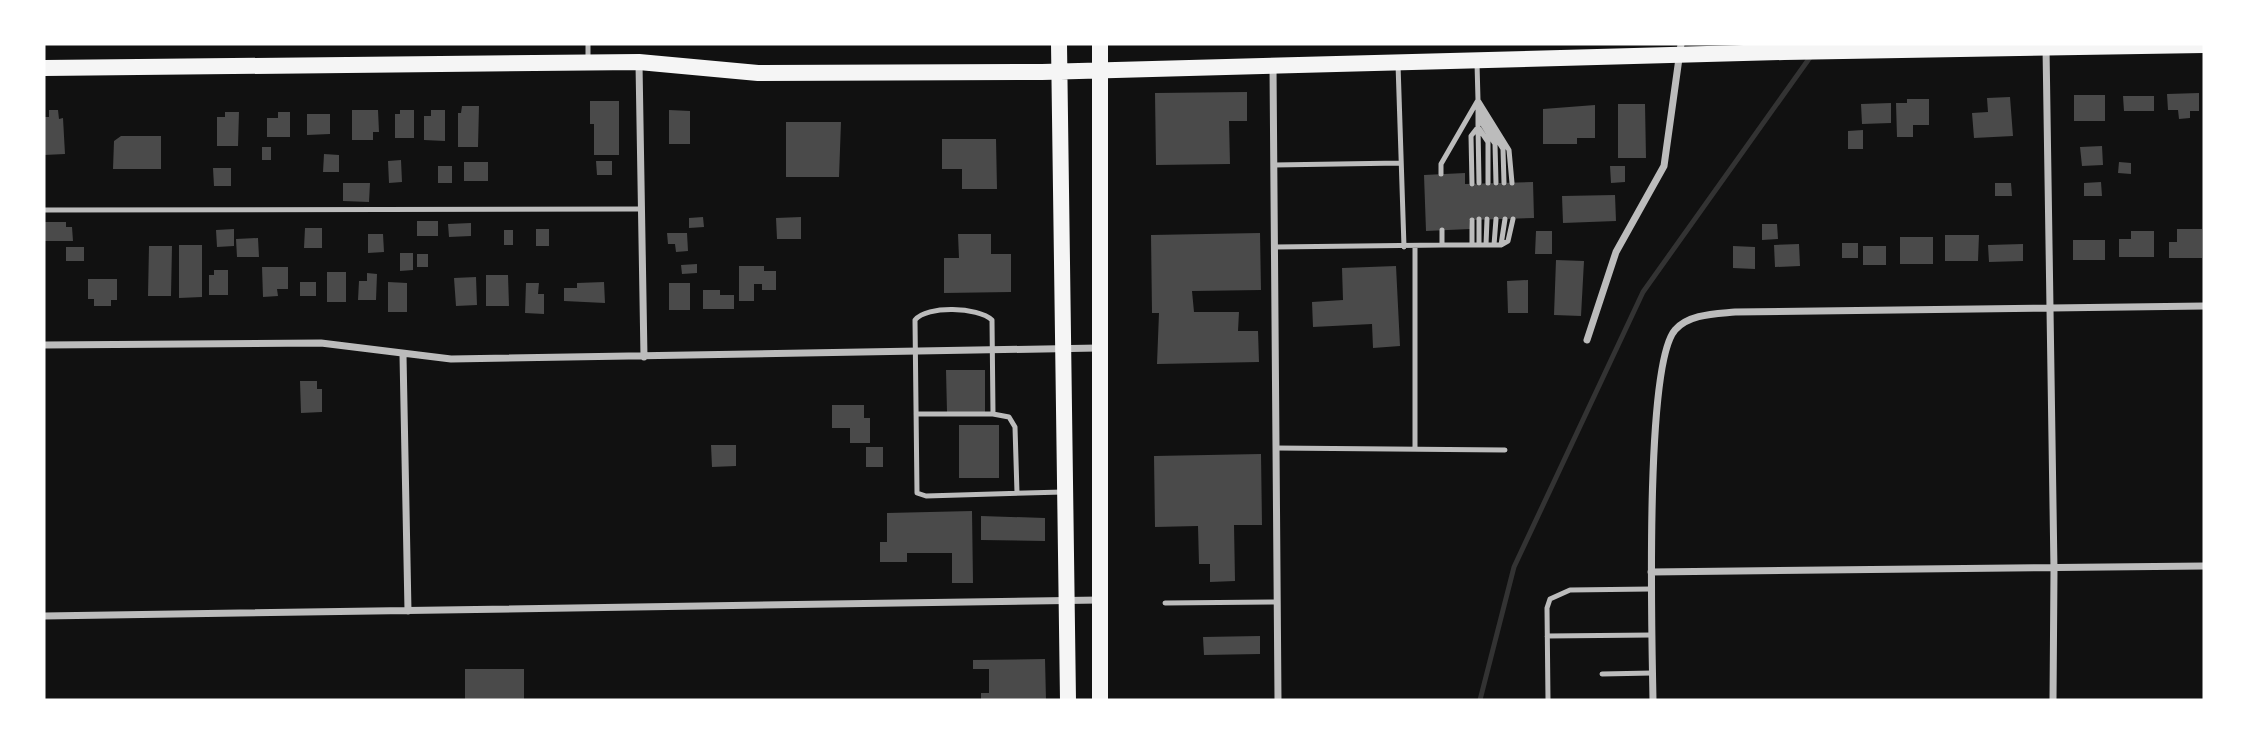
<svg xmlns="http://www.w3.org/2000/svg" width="2248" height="744" viewBox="0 0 2248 744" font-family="'Public Sans',sans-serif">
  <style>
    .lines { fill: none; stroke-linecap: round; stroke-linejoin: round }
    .stream { stroke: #333; stroke-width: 5 }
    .building { fill: #4a4a4a }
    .service { stroke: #bcbcbc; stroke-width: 5 }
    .minor { stroke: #bcbcbc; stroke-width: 7 }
    .primary { stroke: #f5f5f5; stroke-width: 16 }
  </style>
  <rect width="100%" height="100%" fill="#111"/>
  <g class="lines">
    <path class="stream" d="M1480,700L1514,567L1643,292L1811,56"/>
  </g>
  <path class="building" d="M1247,92V121H1229L1230,164L1156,165L1155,93Z
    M2199,93V111H2190V118L2179,119L2178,110H2168L2167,94Z
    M2074,95H2105V121H2074Z
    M2123,96H2154V111H2124Z
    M2010,97L2013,136L1974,138L1972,113L1988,112L1987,98Z
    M1907,99H1929V125H1913V137H1897L1896,103H1907Z
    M590,101H619V155H594V124H590Z
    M1891,103V123L1862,124L1861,104Z
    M1618,104H1645L1646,158H1618Z
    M1595,105V138H1577V144H1543V109Z
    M462,106H479L478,147H458V113H461Z
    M49,110H58L59,119L63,118L65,154L44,155V117H49Z
    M352,110H378L379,132H373V140H352Z
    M400,110H414V138H395V114H400Z
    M431,110H445V141L424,140V116H431Z
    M669,110L690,111V144H669Z
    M225,112H239L238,146H217V117H225Z
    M278,112H290V137H267V118H278Z
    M307,114H330V134L307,135Z
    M786,122H841L839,177H786Z
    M1863,130V149H1848V131Z
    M121,136H161V169H113L114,141Z
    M942,139H996L997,189H962V169H942Z
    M2102,146L2103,165L2082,166L2080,147Z
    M262,147H271V160H262Z
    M324,154L339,155V172H323Z
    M401,160L402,182L389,183L388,161Z
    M596,161H612V175H597Z
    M464,162H488V181H464Z
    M2119,162L2131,163V174L2118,173Z
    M438,166H452V183H438Z
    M1610,166H1625V182L1611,183Z
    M213,168H231V186H214Z
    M1465,173V184L1533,182L1534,218L1469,220L1470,229L1426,231L1424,175Z
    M2101,182L2102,196H2084V183Z
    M343,183H370L369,202L343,201Z
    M1995,183H2011L2012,196H1995Z
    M1615,195L1616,221L1563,223L1562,196Z
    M703,217L704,227L689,228V218Z
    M801,217V239H777L776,218Z
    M417,221H438V236H417Z
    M44,222H66V227H72L73,241H44Z
    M471,223V236L449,237L448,224Z
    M1762,224H1777L1778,239L1762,240Z
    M305,228H322V248H304Z
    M234,229V246L217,247L216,230Z
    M536,229H549V246H536Z
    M2177,229H2202V258H2169V242H2177Z
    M504,230H513V245H504Z
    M1536,231H1552V254H1535Z
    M2131,231H2154V257H2119V239H2131Z
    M667,233H687L688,251L676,252L675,244H668Z
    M1260,233L1261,290L1192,291L1194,312H1239L1238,331H1258L1259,362L1157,364L1159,313H1152L1151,235Z
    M368,234H383L384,252L368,253Z
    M958,234H991V254H1011V292L944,293V258H959Z
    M1945,235H1979L1978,261H1945Z
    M1900,237H1933V264H1900Z
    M258,238L259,257H237L236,239Z
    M2073,240H2105V260H2073Z
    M1842,243H1858V258H1842Z
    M1799,244L1800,266L1775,267L1774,245Z
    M2023,244V261L1989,262L1988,245Z
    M179,245H202V297L179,298Z
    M149,246H172L171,296H148Z
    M1733,246L1755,247V269L1733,268Z
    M1863,246H1886V265H1863Z
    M66,247H84V261H66Z
    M400,253H413V270L400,271Z
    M417,254H428V267H417Z
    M1556,260L1584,261L1581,316L1554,315Z
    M697,264V273L682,274L681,265Z
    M739,266H764V271H776V290H762V284H754V301H739Z
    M1396,266L1400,346L1373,348L1372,324L1313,327L1312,302L1343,300L1342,268Z
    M262,267H288V289H277L278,296L263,297Z
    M214,270H228V295H209V275H214Z
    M327,272H346V302H327Z
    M367,273L377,274L376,300H358L359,281H367Z
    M486,275H508L509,306H486Z
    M476,277L477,305L456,306L454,278Z
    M88,279H117V300H111V306H94V299H88Z
    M1528,280V313H1508L1507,281Z
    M300,282H316V296H300Z
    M388,282L407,283V312H388Z
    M604,282L605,303L564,301V288H577V283Z
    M526,283H539L538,294H544V314L525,313Z
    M669,283H690V310H669Z
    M703,290H720V295H734V309H703Z
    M946,370H985V412H947Z
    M300,381H317V389H322V412L301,413Z
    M832,405H864V418H870V443H850V428H832Z
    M959,425H999V478H959Z
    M711,445H736V466L712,467Z
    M866,447H883V467H866Z
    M1261,454L1262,525H1234L1235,581L1210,582V564H1199L1198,526L1155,527L1154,456Z
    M972,511L973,583H952V553H907V562H880V542H887V513Z
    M981,516L1045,518V541L981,540Z
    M1260,636V654L1204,655L1203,637Z
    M1045,659L1046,700H981V693H989V669H973V660Z
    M465,669H524V700H465Z"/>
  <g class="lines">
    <path class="service" d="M588,44V62
      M1398,64L1404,247
      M1478,100L1509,150L1512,183
      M1478,103V109L1503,149L1504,183
      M1478,109V117L1495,144L1496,183
      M1478,117V127L1488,142V183
      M1478,127L1479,183
      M1274,165L1401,163
      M1441,174V164L1478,100L1477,63
      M1472,184L1471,136L1478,127
      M44,210L641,209
      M1479,219V245
      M1472,220V245
      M1442,245H1501L1508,241L1513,219
      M1486,245L1487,219
      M1494,245L1496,219
      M1501,245L1505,219
      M1415,246V449
      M1275,247L1442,245V230
      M916,414H993
      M1276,448L1505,450
      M1017,493L1015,427L1009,417L993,414L992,320C978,307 927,305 915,320L917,493L926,496L1063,492
      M1165,603L1277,602
      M1547,636L1652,635
      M1602,674L1652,673
      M1548,700L1547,608L1550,599L1570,590L1651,589"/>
    <path class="minor" d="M2046,47L2054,570L2053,700
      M639,64L644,357
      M1273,66L1278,700
      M1587,340L1616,252L1664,166L1681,44
      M44,345L321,343L451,359L1098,348
      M403,355L408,611
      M1651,572L2204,566
      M44,616L1100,600
      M1653,700C1652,640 1644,366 1675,330C1689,314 1715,314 1735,312L2204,306"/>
    <path class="primary" d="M1059,44L1068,700
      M44,68L639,62L758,73L1042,72L1784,52L2204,45
      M1100,700V44"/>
  </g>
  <rect width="2248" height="744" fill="none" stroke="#ffffff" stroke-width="91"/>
</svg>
